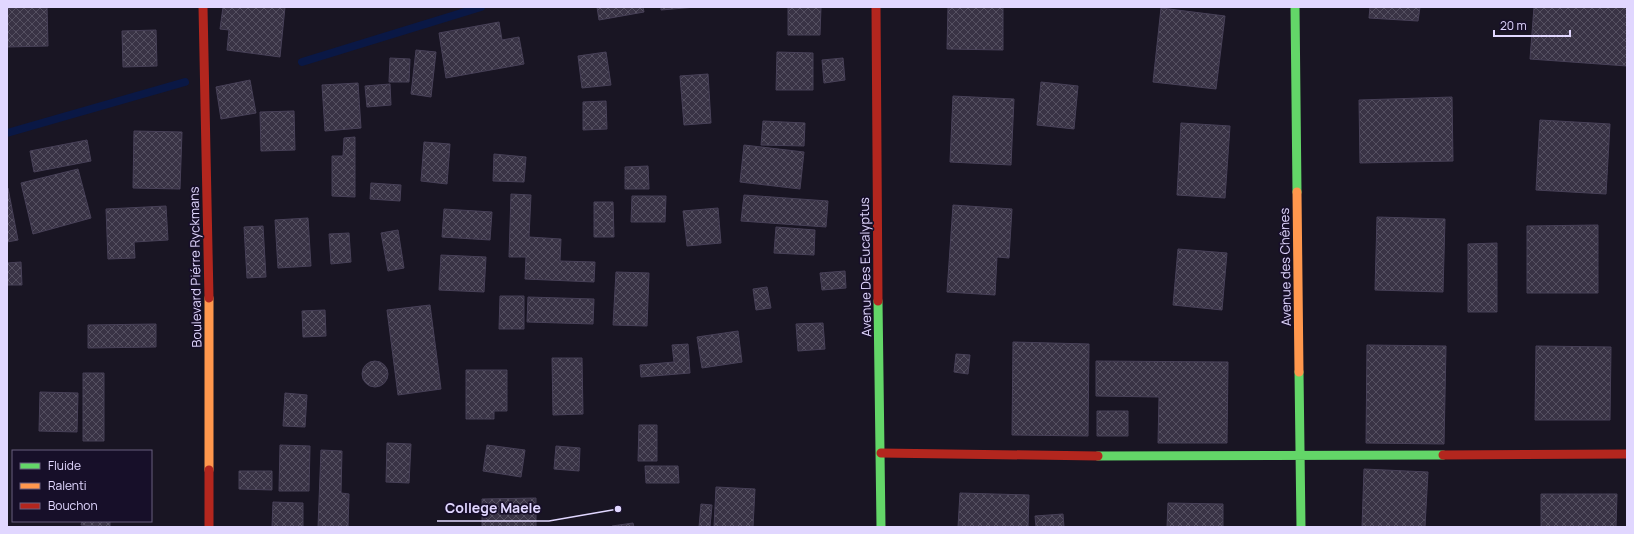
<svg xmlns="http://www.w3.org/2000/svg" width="1634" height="534" viewBox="0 0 1634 534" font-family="Manrope,sans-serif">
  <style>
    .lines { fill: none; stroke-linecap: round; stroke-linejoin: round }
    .stream { stroke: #0a1845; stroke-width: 8 }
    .building { fill: url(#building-cross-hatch); stroke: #474057 }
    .fast { stroke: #63d668; stroke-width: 9 }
    .slow { stroke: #ff974d; stroke-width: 9 }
    .jam { stroke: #b3261e; stroke-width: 9 }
    .labels { text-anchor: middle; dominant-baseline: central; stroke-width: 3.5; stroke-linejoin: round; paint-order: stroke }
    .street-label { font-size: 13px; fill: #e1d7ff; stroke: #170f29 }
    .leader { fill: none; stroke: #e1d7ff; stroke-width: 1.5 }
    .callout-dot { fill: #e1d7ff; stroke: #170f29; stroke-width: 1.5 }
    .callout-label { font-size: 14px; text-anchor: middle; font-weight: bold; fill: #e1d7ff; stroke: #170f29; stroke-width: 3.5; stroke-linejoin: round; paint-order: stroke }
  </style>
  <defs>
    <pattern id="building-cross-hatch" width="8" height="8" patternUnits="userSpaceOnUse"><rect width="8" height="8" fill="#393345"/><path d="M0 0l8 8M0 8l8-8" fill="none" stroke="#555061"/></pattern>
  </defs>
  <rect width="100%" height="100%" fill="#191523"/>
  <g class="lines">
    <path class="stream" d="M302,62L481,7
      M7,133L185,82"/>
  </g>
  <path class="building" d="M47,7L48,46L7,47V8Z
    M223,7H285L280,57L227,50L229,30L220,29Z
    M597,7H643L644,12L599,20Z
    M661,7H696L661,10Z
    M788,7H821L820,35H788Z
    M948,7H1003V50L947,49Z
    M1370,7H1420L1418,21L1369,18Z
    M1534,7H1627V66L1530,59Z
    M1161,8L1225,16L1216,89L1153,82Z
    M499,22L502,40L519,37L524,64L446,78L439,33Z
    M156,30L157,66L123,67L122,31Z
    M416,50L436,52L431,97L411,94Z
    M606,52L611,85L582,88L578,56Z
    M777,52L813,53V90H776Z
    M390,58L410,59L409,82H389Z
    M843,58L845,80L824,83L822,60Z
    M708,74L711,123L684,125L680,76Z
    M250,80L256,113L221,119L216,87Z
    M1041,82L1078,86L1074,129L1037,125Z
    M358,83L361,128L325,131L322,85Z
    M390,84L391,105L367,107L365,86Z
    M953,96L1014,99L1011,165L950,162Z
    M1452,97L1453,161L1360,163L1359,100Z
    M606,101L607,129L583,130V102Z
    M294,111L295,150L261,151L260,112Z
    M1540,120L1610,124L1606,194L1536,190Z
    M763,121L805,123L804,146L761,145Z
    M1181,123L1230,126L1225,198L1177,195Z
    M134,131L182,132L180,189L133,188Z
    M355,137V197L332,196V156H343L344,138Z
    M87,140L91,161L34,172L30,151Z
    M424,142L450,144L447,184L421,181Z
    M744,145L804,152L800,189L740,182Z
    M494,154L526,157L524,182L493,181Z
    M648,166L649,189H625V167Z
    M78,169L91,218L33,234L21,183Z
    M371,183L401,185L400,201L370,199Z
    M8,188L18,240L7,242V189Z
    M511,194L531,195L529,237L561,239L560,261L595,262L594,282L525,279L526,257H509Z
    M744,195L828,201L826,227L741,221Z
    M632,196H666L665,222H631Z
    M594,202H613L614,237H594Z
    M953,205L1012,209L1009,258L997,257L995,295L947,292Z
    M166,206L168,240L134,242L135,258L108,259L106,209Z
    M718,208L721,243L687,246L683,211Z
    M444,209L492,212L490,240L442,237Z
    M1377,217L1445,219L1443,292L1375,290Z
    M308,218L311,266L278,268L275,220Z
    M1598,225V293H1527V226Z
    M263,226L266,277L247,278L244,227Z
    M776,227L815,230L814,255L774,253Z
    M398,230L404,268L388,271L381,233Z
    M349,233L351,262L331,264L329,234Z
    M1497,243V312H1468V244Z
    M1178,249L1227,253L1222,310L1173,305Z
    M441,255L486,257L484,292L439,290Z
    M21,262L22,285H7V263Z
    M845,271L846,288L822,290L820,273Z
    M616,272L649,273L647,326L613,325Z
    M767,287L771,308L756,310L753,289Z
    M500,296H524V329H499Z
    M528,297L594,299L593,324L527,322Z
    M430,305L441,389L398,395L387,310Z
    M325,310L326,336L303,337L302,311Z
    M823,323L825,349L798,351L796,324Z
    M156,324V347L88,348V325Z
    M738,331L742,362L702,368L697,337Z
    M1013,342L1089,344L1088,436L1012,435Z
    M688,344L690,373L641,377L640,365L674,362L672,345Z
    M1367,345L1446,346L1444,444L1366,443Z
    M1536,346L1611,347L1610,420H1535Z
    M956,354L970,355L968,374L954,372Z
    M552,358H582L583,414L553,415Z
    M362 374a13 13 0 1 1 26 0a13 13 0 1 1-26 0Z
    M1096,361L1228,362L1227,443H1158L1159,397L1096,396Z
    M466,370H507V411H494V419H466Z
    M83,373H104V441H83Z
    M40,392L78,393L77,432L39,431Z
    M285,393L307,395L305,427L283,426Z
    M1097,411H1128V436H1097Z
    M639,425H657V461H638Z
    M387,443L411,444L409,483L386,482Z
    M280,445L310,446L309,491H279Z
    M487,445L525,450L521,477L483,471Z
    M556,446L580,448L579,471L554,469Z
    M321,450L342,451L341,493L349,494L348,527H318Z
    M645,466H678L679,483H646Z
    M1364,469L1428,472L1425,527H1362Z
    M239,471H272V490L239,489Z
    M716,487L755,489L753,527H714Z
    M960,493L1029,495L1028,527H958Z
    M1541,494H1617L1616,527H1541Z
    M536,498V527H482V499Z
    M273,502L303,503V527H272Z
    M1168,503L1223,504V527H1167Z
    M701,504L712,505L710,527H699Z
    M1063,514L1064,527H1036L1035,516Z
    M82,521H110V527L81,525Z
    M633,523L634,527H612V526Z"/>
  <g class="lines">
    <path class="fast" d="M1295,7L1297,192
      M878,301L881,527
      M1299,372L1301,527
      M1098,456L1443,455"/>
    <path class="slow" d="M1297,192L1299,372
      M209,298V470"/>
    <path class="jam" d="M203,7L209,298
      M876,7L878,301
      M881,453L1098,456
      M1443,455L1627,454
      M209,470V527"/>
  </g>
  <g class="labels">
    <g class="street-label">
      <text transform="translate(195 267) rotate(-91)">Boulevard Piérre Ryckmans</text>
      <text transform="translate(865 267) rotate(-91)">Avenue Des Eucalyptus</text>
      <text transform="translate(1285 267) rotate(-91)">Avenue des Chênes</text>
    </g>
  </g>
  <path class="leader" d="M618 509L549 521H437"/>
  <circle class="callout-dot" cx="618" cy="509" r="4"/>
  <g class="callout-label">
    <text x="493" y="513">College Maele</text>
  </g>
  <rect width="1634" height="534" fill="none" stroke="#e1d7ff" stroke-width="16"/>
  <rect x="12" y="450" width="140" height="72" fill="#170f29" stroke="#685f7f"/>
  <rect x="20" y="463" width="20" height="6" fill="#63d668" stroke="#685f7f"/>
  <text x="48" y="470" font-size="12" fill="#e1d7ff">Fluide</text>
  <rect x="20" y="483" width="20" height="6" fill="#ff974d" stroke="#685f7f"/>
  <text x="48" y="490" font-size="12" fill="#e1d7ff">Ralenti</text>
  <rect x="20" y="503" width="20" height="6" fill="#b3261e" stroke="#685f7f"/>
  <text x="48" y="510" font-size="12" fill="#e1d7ff">Bouchon</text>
  <path d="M1494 30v6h76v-6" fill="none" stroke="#e1d7ff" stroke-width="2"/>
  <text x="1500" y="30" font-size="12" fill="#e1d7ff" stroke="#170f29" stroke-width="3" paint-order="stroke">20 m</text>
</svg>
